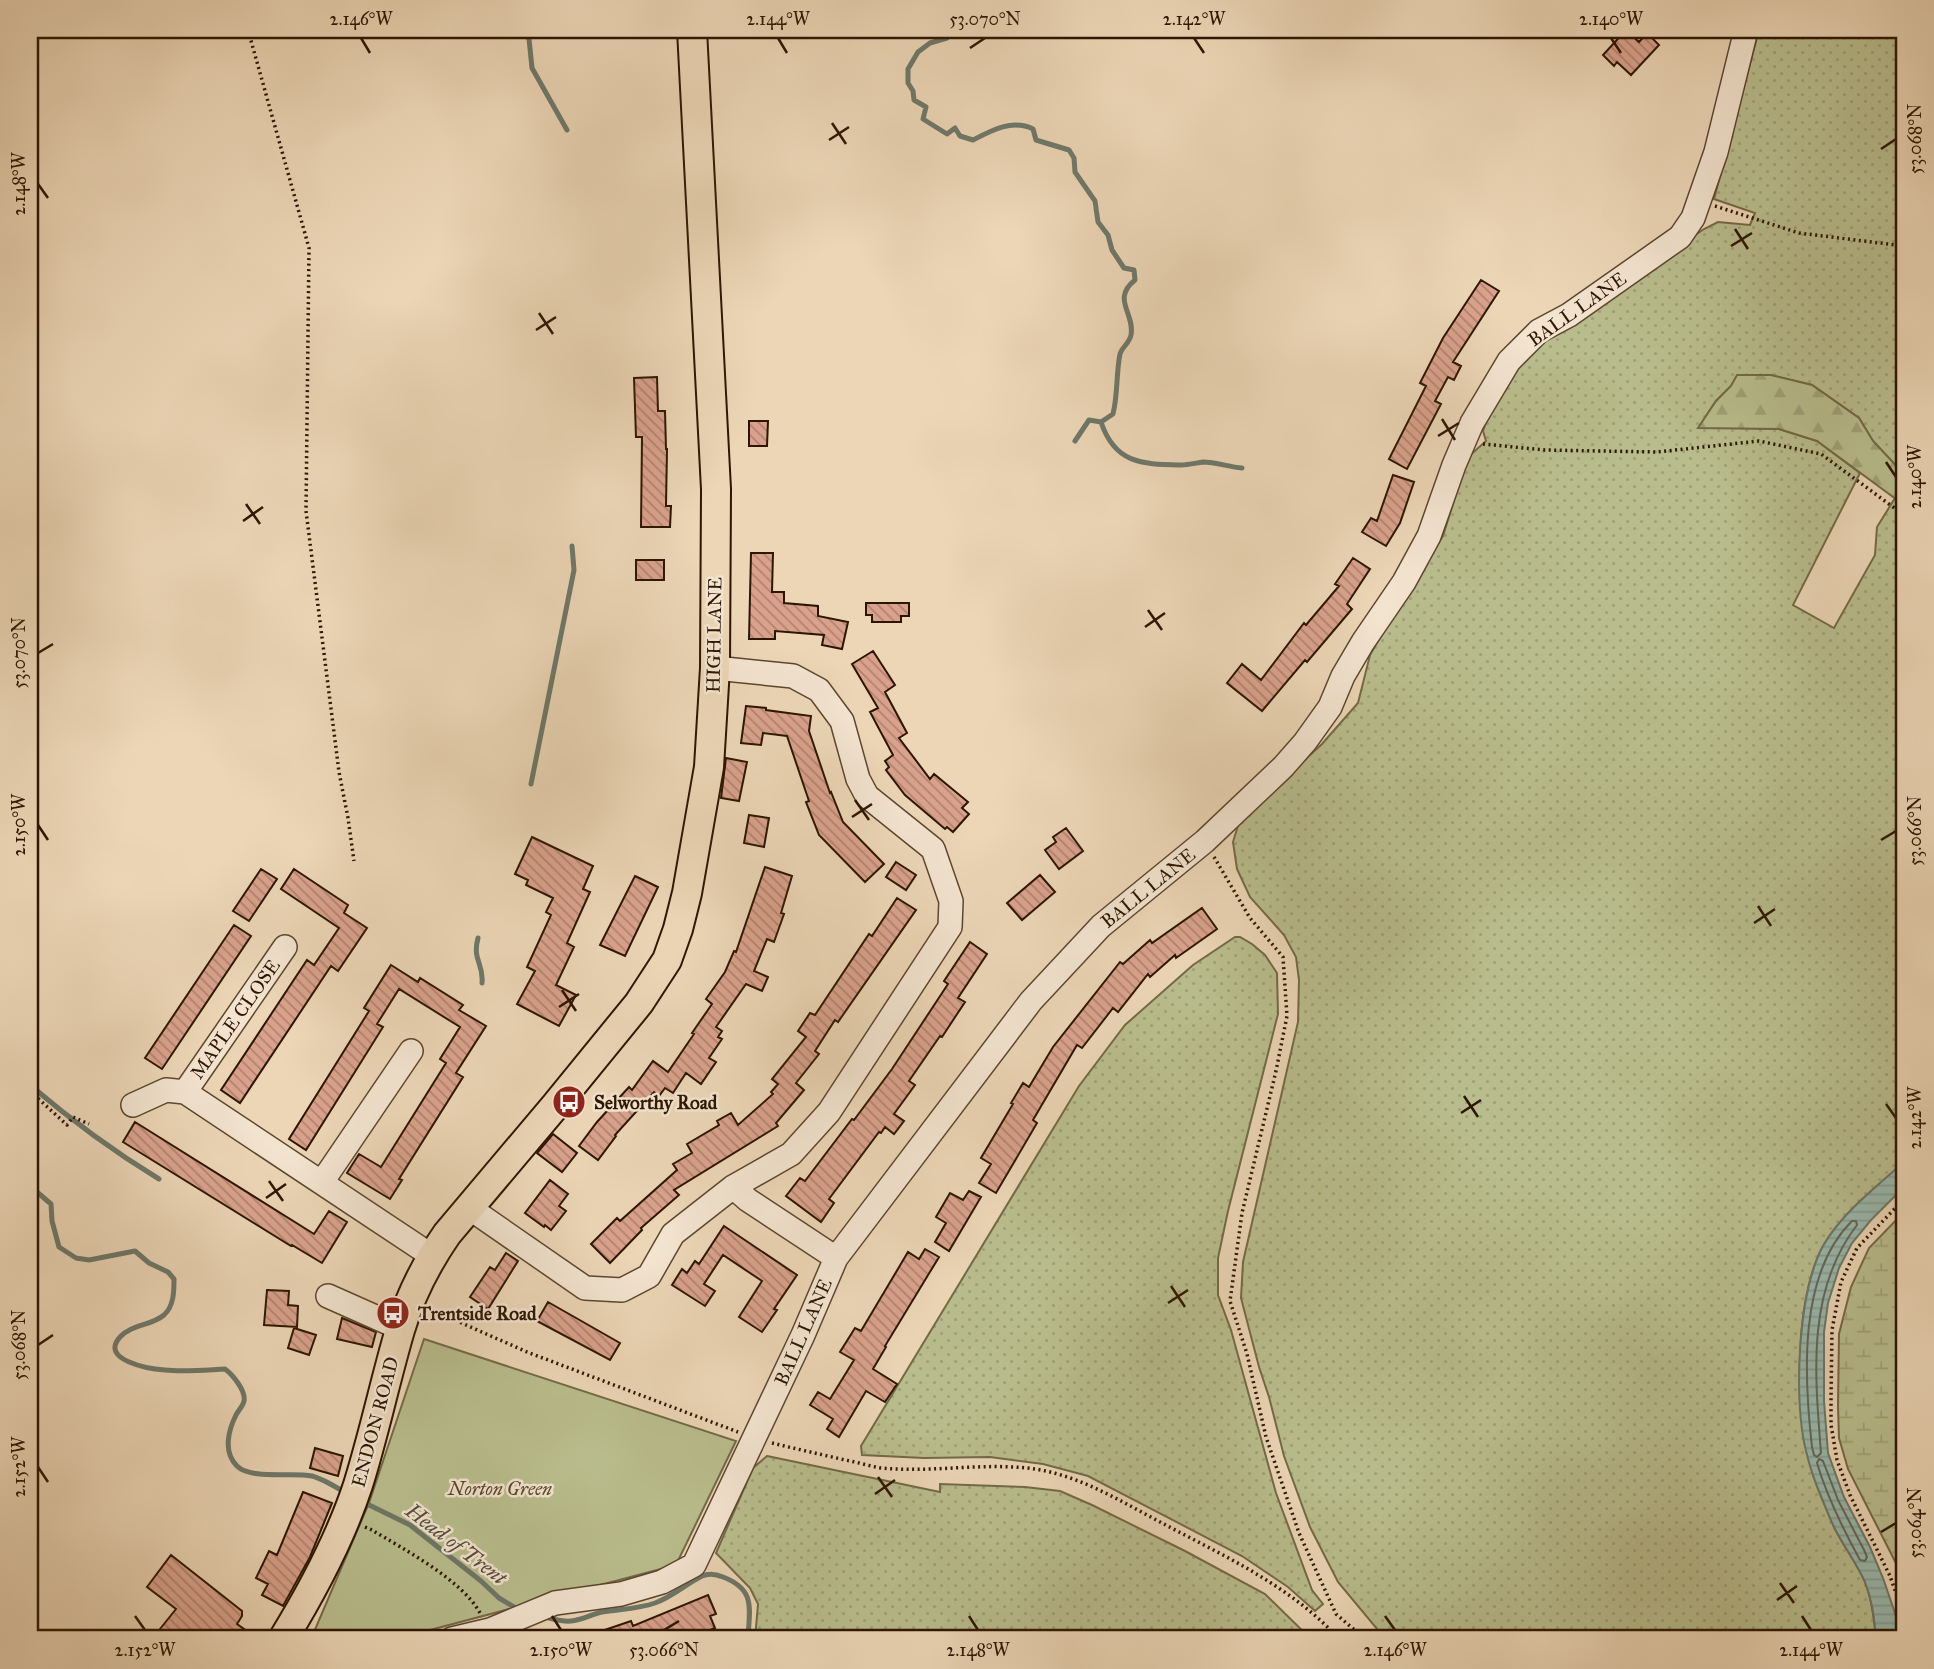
<svg xmlns="http://www.w3.org/2000/svg" width="1934" height="1669" viewBox="0 0 1934 1669" font-family="'IM FELL Great Primer',serif">
  <style>
    .grass { fill: url(#grass-dots); stroke: #736a47; stroke-width: 2 }
    .forest { fill: url(#forest-firs); stroke: #736a47; stroke-width: 2 }
    .wetland { fill: url(#wetland-marsh); stroke: #736a47; stroke-width: 2 }
    .park { fill: #b9bd8d; stroke: #736a47; stroke-width: 2 }
    .water { fill: url(#water-rules); stroke: #6e7869; stroke-width: 2 }
    .lines { fill: none; stroke-linecap: round; stroke-linejoin: round }
    .shore { stroke: #636858; stroke-width: 2 }
    .stream { stroke: #6e7869; stroke-width: 5 }
    .building { fill: url(#building-back-hatch); stroke: #2d1601; stroke-width: 2 }
    .minor-casing { stroke: #5d462e; stroke-width: 26 }
    .major-casing { stroke: #2d1601; stroke-width: 32 }
    .path { stroke: #2d1601; stroke-width: 3.5; stroke-dasharray: 2 3.5; stroke-linecap: butt }
    .minor { stroke: #f3e4d0; stroke-width: 23 }
    .major { stroke: #ecd6b6; stroke-width: 28 }
    .ticks { fill: none; stroke: #2d1601; stroke-width: 2.5 }
    .labels { text-anchor: middle; dominant-baseline: central; stroke-width: 5; stroke-linejoin: round; paint-order: stroke }
    .street-label { font-size: 19px; fill: #2d1601; stroke: #f3e4d0 }
    .poi-label { font-size: 19px; font-weight: bold; fill: #2d1601; stroke: #f3e4d0; text-anchor: start }
    .park-label { font-size: 19px; font-style: italic; fill: #57482b; stroke: #f3e4d0 }
    .water-label { font-size: 21px; font-style: italic; fill: #534f3e; stroke: #f3e4d0 }
    .neatline { fill: none; stroke: #2d1601; stroke-width: 2.5 }
    .ticks-label { font-size: 18px; text-anchor: middle; fill: #2d1601 }
  </style>
  <defs>
    <pattern id="grass-dots" width="8" height="8" patternUnits="userSpaceOnUse" patternTransform="scale(1.75)"><rect width="8" height="8" fill="#b9bd8d"/><path d="M2 2h.1M6 6h.1" fill="none" stroke="#9fa278" stroke-width="1.8" stroke-linecap="round"/></pattern>
    <pattern id="forest-firs" width="22" height="20" patternUnits="userSpaceOnUse" patternTransform="scale(1.75)"><rect width="22" height="20" fill="#b9bd8d"/><path d="M5 1l3.5 6h-7zM16 11l3.5 6h-7z" fill="#9fa278"/></pattern>
    <pattern id="wetland-marsh" width="20" height="14" patternUnits="userSpaceOnUse" patternTransform="scale(1.75)"><rect width="20" height="14" fill="#b9bd8d"/><path d="M1 5h8M5 5V1M11 12h8M15 12V8" fill="none" stroke="#9fa278"/></pattern>
    <pattern id="water-rules" width="6" height="5" patternUnits="userSpaceOnUse" patternTransform="scale(1.75)"><rect width="6" height="5" fill="#99b9ae"/><path d="M0 2.5h6" fill="none" stroke="#849e94"/></pattern>
    <pattern id="building-back-hatch" width="6" height="6" patternUnits="userSpaceOnUse" patternTransform="scale(1.75)"><rect width="6" height="6" fill="#daa28c"/><path d="M-1 5l2 2M0 0l6 6M5-1l2 2" fill="none" stroke="#b18370"/></pattern>
  </defs>
  <rect width="100%" height="100%" fill="#ecd6b6"/>
  <filter id="stains"><feTurbulence type="fractalNoise" baseFrequency=".00286" numOctaves="4"/><feColorMatrix values="0 0 0 0 .2 0 0 0 0 .09 0 0 0 0 .02 0 0 0 .5 -.17"/></filter>
  <radialGradient id="worn" r=".72"><stop offset=".6" stop-color="#630" stop-opacity="0"/><stop offset="1" stop-color="#630" stop-opacity=".3"/></radialGradient>
  <path class="grass" d="M1759,30H1904V472L1900,470L1873,441L1859,418L1812,385L1771,375L1737,376L1731,386L1716,401L1699,427L1779,429L1817,441L1860,473L1793,605L1834,628L1875,555L1877,527L1895,498L1904,505V1162C1876,1187 1842,1213 1823,1246C1792,1303 1794,1427 1817,1486C1823,1501 1829,1517 1836,1531C1845,1548 1857,1564 1865,1582C1872,1600 1874,1620 1876,1639H1456L1432,1632L1409,1633L1406,1639H1383L1378,1630L1338,1582L1310,1527L1284,1456L1269,1397L1259,1367L1241,1298L1243,1262L1298,1022L1299,980L1296,957L1284,935L1250,897L1237,869L1233,842L1240,819L1322,744L1358,703L1370,655L1401,600L1443,536L1467,458L1486,441L1483,431L1498,386L1543,340L1704,229L1718,222L1750,225L1755,213L1714,199Z
    M1235,937H1240L1252,944L1265,955L1277,973L1278,1014L1228,1211L1218,1258V1295L1231,1330L1276,1493L1312,1590L1323,1604L1315,1611L1288,1587L1242,1556L1088,1476L1043,1464L990,1457L924,1458L862,1455L861,1446L1079,1086L1125,1025L1193,965Z
    M767,1456L940,1492V1484L1025,1487L1060,1491L1092,1505L1185,1551L1265,1594L1311,1639H755L758,1604L750,1588L716,1553L753,1468Z"/>
  <path class="forest" d="M1737,375H1771L1812,385L1859,418L1873,441L1900,470L1904,472V505L1817,441L1779,429L1698,428L1716,401L1731,386Z"/>
  <path class="wetland" d="M1904,1212V1579L1848,1469L1839,1438L1838,1406L1839,1334L1851,1287L1869,1248Z"/>
  <path class="park" d="M424,1339L736,1441L676,1565L396,1639H311L369,1503Z"/>
  <path class="water" d="M1904,1162V1187L1871,1220L1852,1243L1839,1268L1828,1303L1824,1332V1401L1828,1453L1844,1497L1870,1547L1883,1578L1896,1616V1639H1876C1875,1620 1872,1600 1865,1582C1857,1564 1845,1548 1836,1531C1831,1521 1827,1511 1823,1501C1816,1485 1810,1468 1806,1451C1793,1400 1798,1293 1823,1246C1842,1213 1876,1187 1904,1162Z"/>
  <g class="lines">
    <path class="shore" d="M1852,1221H1856L1857,1225C1806,1291 1815,1376 1821,1453L1817,1457L1814,1455L1812,1447C1804,1377 1798,1274 1852,1221Z
      M1819,1459L1823,1461L1838,1500L1864,1550L1867,1557L1865,1561L1860,1560C1843,1529 1827,1497 1817,1463Z"/>
    <path class="stream" d="M523,30L529,39L532,68L567,130
      M953,30L947,38L930,43L918,52L908,69V83L913,91L914,100L926,107L923,119L947,134L955,128L960,136L973,140C992,130 1012,119 1033,129L1036,140L1069,150L1074,158L1075,172L1095,201L1098,222L1108,235L1112,250L1124,268L1134,270L1135,280C1111,299 1135,313 1131,335C1129,344 1122,347 1120,354C1116,374 1118,394 1113,414L1101,422L1089,420L1075,441
      M1101,422C1115,464 1142,464 1181,465C1188,465 1196,463 1203,462C1216,462 1229,467 1242,468
      M531,784L574,570L572,546
      M478,938C472,961 484,963 482,983
      M30,1085C71,1120 113,1151 159,1179
      M30,1186L51,1204L52,1221L59,1247L76,1258L89,1260L135,1251L149,1263L168,1272L174,1279C174,1291 174,1306 164,1315C151,1326 132,1324 120,1337C99,1360 149,1369 165,1370C184,1372 205,1370 225,1369C233,1375 246,1391 244,1401C243,1406 238,1411 236,1415C228,1431 223,1452 237,1466C251,1480 292,1472 312,1476C323,1479 336,1487 346,1493
      M361,1501L410,1525L481,1581L499,1598L519,1610
      M545,1617C554,1619 562,1622 571,1621C582,1620 592,1614 602,1612C620,1609 638,1609 655,1603C672,1597 686,1584 702,1576C709,1573 716,1574 723,1577C757,1590 749,1610 748,1639"/>
  </g>
  <path class="building" d="M1626,30L1639,42L1647,33L1659,45L1631,75L1617,62L1614,66L1603,55Z
    M1481,280L1499,291L1453,362L1461,366L1454,380L1448,377L1435,401L1441,404L1407,469L1389,459L1426,386L1420,383L1443,338Z
    M657,377L658,411H665L666,449H667L666,506H671L670,527H641L642,437H636L634,378Z
    M749,421H768L767,446H749Z
    M1393,475L1414,482L1400,523L1386,546L1362,532L1371,518L1377,521Z
    M751,553H773L772,592H784V603L818,606V616L848,622L842,649L822,645L824,635L775,631V639H749Z
    M1353,558L1370,569L1347,604L1352,609L1307,662L1305,660L1262,711L1227,683L1242,664L1261,680L1304,623L1306,625L1339,586L1335,584Z
    M636,560H664V580H636Z
    M866,603H909V616H901V622H872V615H866Z
    M873,651L895,685L885,692L907,733L899,738L930,779L934,774L968,802L962,808L969,814L953,832L947,827L945,829L905,795L886,770L889,767L885,761L893,755L870,712L878,708L852,664Z
    M746,706L766,708V710L811,716L809,731L830,793L831,792L843,822L884,864L865,882L819,835L806,802L809,801L787,736L763,733L761,745L741,743Z
    M726,758L747,762L739,801L721,798Z
    M749,815L769,818L764,847L744,843Z
    M1066,828L1083,851L1059,869L1045,850L1056,842L1053,837Z
    M532,837L593,866L583,889L590,892L567,943L574,947L556,985L576,995L559,1026L517,1004L535,971L527,967L551,915L546,912L553,898L526,885L528,880L515,874Z
    M896,862L916,875L906,890L886,877Z
    M765,867L792,876L781,913L784,914L774,942L767,939L754,971L768,977L762,991L746,984L716,1027L722,1031L718,1037L722,1039L709,1058L716,1062L701,1084L686,1073L673,1093L665,1088L659,1096L654,1092L615,1135L616,1136L598,1160L579,1146L597,1122L629,1087L632,1090L653,1061L668,1072L694,1034L692,1033L712,1004L706,999L725,972L734,951L736,952Z
    M261,869L277,879L249,921L233,911Z
    M294,869L348,905L344,913L367,928L338,971L331,966L240,1103L221,1090L307,960L314,965L339,928L281,889Z
    M1040,875L1055,892L1022,920L1007,903Z
    M635,876L658,887L625,956L600,945Z
    M897,898L916,910L838,1022L835,1020L815,1051L819,1054L796,1083L804,1090L776,1123L778,1126L674,1190L679,1195L641,1228L642,1230L610,1263L591,1244L617,1218L620,1221L677,1170L673,1164L692,1153L687,1144L719,1125L717,1121L731,1113L738,1125L773,1094L771,1092L778,1084L772,1079L806,1037L798,1031L810,1013L815,1015L869,934L872,936Z
    M1202,908L1217,929L1176,958L1175,955L1150,977L1148,974L1118,1012L1113,1008L1082,1048L1077,1045L1033,1120L1037,1123L996,1193L979,1183L991,1164L981,1158L1013,1104L1011,1103L1023,1083L1029,1087L1053,1047L1120,962L1123,964L1150,940L1152,943Z
    M234,925L251,936L162,1069L145,1058Z
    M970,942L987,954L958,998L965,1002L942,1037L940,1036L909,1081L915,1085L894,1114L904,1121L894,1134L885,1127L881,1133L879,1132L829,1199L834,1203L821,1222L786,1196L800,1178L805,1181L852,1119L854,1120L892,1069L948,984L944,981Z
    M391,965L418,982L420,978L463,1005L459,1010L486,1026L456,1073L463,1077L399,1179L402,1180L390,1199L347,1173L359,1154L381,1167L446,1063L440,1059L460,1027L399,989L377,1024L383,1027L306,1150L289,1139L369,1011L364,1008Z
    M135,1122L314,1234L329,1211L347,1222L322,1263L292,1245L291,1246L123,1142Z
    M553,1134L577,1153L562,1172L537,1153Z
    M550,1180L568,1194L559,1206L566,1211L551,1230L545,1225L544,1227L525,1213Z
    M969,1191L981,1197L949,1251L935,1242L946,1223L936,1217L950,1193L963,1200Z
    M724,1226L797,1275L774,1309L777,1310L762,1332L739,1317L762,1281L723,1255L704,1284L715,1291L705,1306L672,1285L682,1269L687,1273L695,1261L699,1264Z
    M925,1249L939,1257L885,1346L886,1347L873,1369L897,1384L885,1402L866,1391L839,1437L827,1429L833,1419L810,1405L818,1392L830,1399L854,1360L840,1352L855,1328L861,1331L908,1252L919,1259Z
    M506,1253L518,1261L488,1309L470,1297L490,1267L495,1270Z
    M267,1290L289,1291L288,1305L298,1306L297,1327L264,1325Z
    M548,1302L620,1343L610,1360L537,1321Z
    M342,1318L376,1332L372,1347L337,1339Z
    M294,1328L316,1335L309,1355L288,1348Z
    M315,1448L343,1456L338,1476L310,1468Z
    M303,1492L332,1503L310,1557L283,1606L262,1595L268,1584L256,1578L269,1551L277,1555Z
    M171,1555L242,1611V1616L237,1624L244,1629L236,1639H227L218,1632L213,1639H173L160,1629L176,1609L147,1587Z
    M708,1595L716,1614L710,1616L715,1628L688,1639H584V1637L631,1621L633,1626Z"/>
  <g class="lines">
    <defs>
      <path id="minor" d="M185,1092L285,947
        M133,1105L166,1090L185,1092L432,1256
        M322,1182L411,1051
        M733,1187L748,1200L836,1258
        M468,1207L585,1288L622,1290L649,1276L673,1234L733,1187L791,1154L829,1112L950,927L951,901L933,849L867,796L858,779L842,721L819,690L793,676L715,668
        M328,1296L400,1328
        M452,1639L490,1630L555,1603L621,1594L662,1582L694,1565L803,1335L836,1258L1031,1001L1101,926L1205,841L1283,767L1305,742L1330,707L1343,676L1363,642L1404,582L1429,536L1454,465L1472,423L1509,361L1539,331L1569,315L1680,237L1693,218L1716,152L1746,30"/>
      <path id="major" d="M283,1639C313,1590 340,1540 358,1485C374,1434 385,1381 400,1330C410,1296 427,1263 447,1234L555,1106L639,1003L667,960L678,929L687,893L709,767L715,668L716,489L692,30"/>
    </defs>
    <use href="#minor" class="minor-casing"/>
    <use href="#major" class="major-casing"/>
    <path class="path" d="M248,30L309,248L306,511L339,772L348,818L354,861
      M1715,206L1799,233L1904,246
      M1483,444L1545,450L1657,452L1759,441L1821,454L1904,515
      M1214,857L1250,918L1283,957L1287,1016L1276,1071L1242,1213L1230,1301L1247,1354L1266,1437L1299,1533L1336,1614L1365,1639
      M30,1091L67,1125L73,1117L89,1124
      M430,1309L527,1352L738,1432
      M772,1443C796,1449 820,1454 845,1460C857,1462 869,1466 881,1468C932,1473 985,1462 1035,1469C1081,1476 1122,1502 1162,1523C1224,1556 1291,1586 1339,1639
      M365,1527L372,1530C405,1550 462,1580 480,1613
      M1901,1639L1902,1610L1890,1576L1850,1495L1837,1460L1831,1425V1397L1832,1330L1841,1282L1857,1248L1904,1199"/>
    <use href="#minor" class="minor"/>
    <use href="#major" class="major"/>
  </g>
  <path class="ticks" d="M361,38L370,53M778,38L787,53M1194,38L1204,53M1611,38L1621,53M970,48L985,38M832,123L846,144M829,140L849,127M1881,149L1896,139M38,184L48,198M1735,229L1748,249M1731,246L1752,233M539,313L553,334M536,330L556,317M1442,419L1455,440M1438,436L1459,423M1886,462L1896,477M246,504L260,524M243,521L263,507M1148,610L1162,630M1145,627L1165,613M38,653L53,644M855,800L869,820M852,817L872,804M38,825L48,840M1881,840L1896,831M1758,906L1771,926M1754,923L1775,909M562,990L576,1011M559,1007L579,994M1464,1096L1478,1117M1886,1104L1896,1118M1461,1113L1481,1100M269,1181L283,1201M266,1198L286,1184M1171,1286L1185,1307M1168,1303L1188,1290M38,1345L53,1335M38,1467L48,1482M878,1477L892,1497M875,1494L895,1480M1881,1532L1896,1523M1780,1583L1794,1603M1777,1600L1797,1586M135,1616L145,1630M552,1616L561,1630M969,1616L978,1630M1385,1616L1395,1630M1802,1616L1811,1630M664,1630L679,1621"/>
  <defs>
    <symbol id="bus-disc" viewBox="-11 -11 22 22"><circle r="9.5" fill="#8f2418" stroke="#f3e4d0"/><path d="M-5-6H5V4H4V6H2V4H-2V6H-4V4H-5ZM-3.5-4V0h7V-4ZM-3.5 1.2v1.5H-2V1.2ZM2 1.2v1.5H3.5V1.2Z" fill="#fff"/></symbol>
  </defs>
  <g fill-rule="evenodd">
    <use href="#bus-disc" x="550" y="1083" width="38" height="38"/>
    <use href="#bus-disc" x="374" y="1294" width="38" height="38"/>
  </g>
  <g class="labels">
    <g class="street-label">
      <text transform="translate(1577 309) rotate(-35)">BALL LANE</text>
      <text transform="translate(714 635) rotate(-89)">HIGH LANE</text>
      <text transform="translate(1148 888) rotate(-39)">BALL LANE</text>
      <text transform="translate(235 1019) rotate(-55)">MAPLE CLOSE</text>
      <text transform="translate(803 1332) rotate(-66)">BALL LANE</text>
      <text transform="translate(375 1422) rotate(-75)">ENDON ROAD</text>
    </g>
    <g class="poi-label">
      <text x="594" y="1102">Selworthy Road</text>
      <text x="418" y="1313">Trentside Road</text>
    </g>
    <g class="park-label">
      <text x="500" y="1488">Norton Green</text>
    </g>
    <g class="water-label">
      <text transform="translate(456 1544) rotate(37)">Head of Trent</text>
    </g>
  </g>
  <rect width="1934" height="1669" fill="none" stroke="#ecd6b6" stroke-width="77"/>
  <rect x="38" y="38" width="1858" height="1592" class="neatline"/>
  <g class="ticks-label">
    <text x="361" y="25">2.146°W</text>
    <text x="778" y="25">2.144°W</text>
    <text x="985" y="25">53.070°N</text>
    <text x="1194" y="25">2.142°W</text>
    <text x="1611" y="25">2.140°W</text>
    <text transform="translate(1915 139) rotate(-90)" y="6">53.068°N</text>
    <text transform="translate(19 184) rotate(-90)" y="6">2.148°W</text>
    <text transform="translate(1915 477) rotate(-90)" y="6">2.140°W</text>
    <text transform="translate(19 653) rotate(-90)" y="6">53.070°N</text>
    <text transform="translate(19 825) rotate(-90)" y="6">2.150°W</text>
    <text transform="translate(1915 831) rotate(-90)" y="6">53.066°N</text>
    <text transform="translate(1915 1118) rotate(-90)" y="6">2.142°W</text>
    <text transform="translate(19 1345) rotate(-90)" y="6">53.068°N</text>
    <text transform="translate(19 1467) rotate(-90)" y="6">2.152°W</text>
    <text transform="translate(1915 1523) rotate(-90)" y="6">53.064°N</text>
    <text x="145" y="1656">2.152°W</text>
    <text x="561" y="1656">2.150°W</text>
    <text x="664" y="1656">53.066°N</text>
    <text x="978" y="1656">2.148°W</text>
    <text x="1395" y="1656">2.146°W</text>
    <text x="1811" y="1656">2.144°W</text>
  </g>
  <rect width="100%" height="100%" filter="url(#stains)"/>
  <rect width="100%" height="100%" fill="url(#worn)"/>
</svg>
